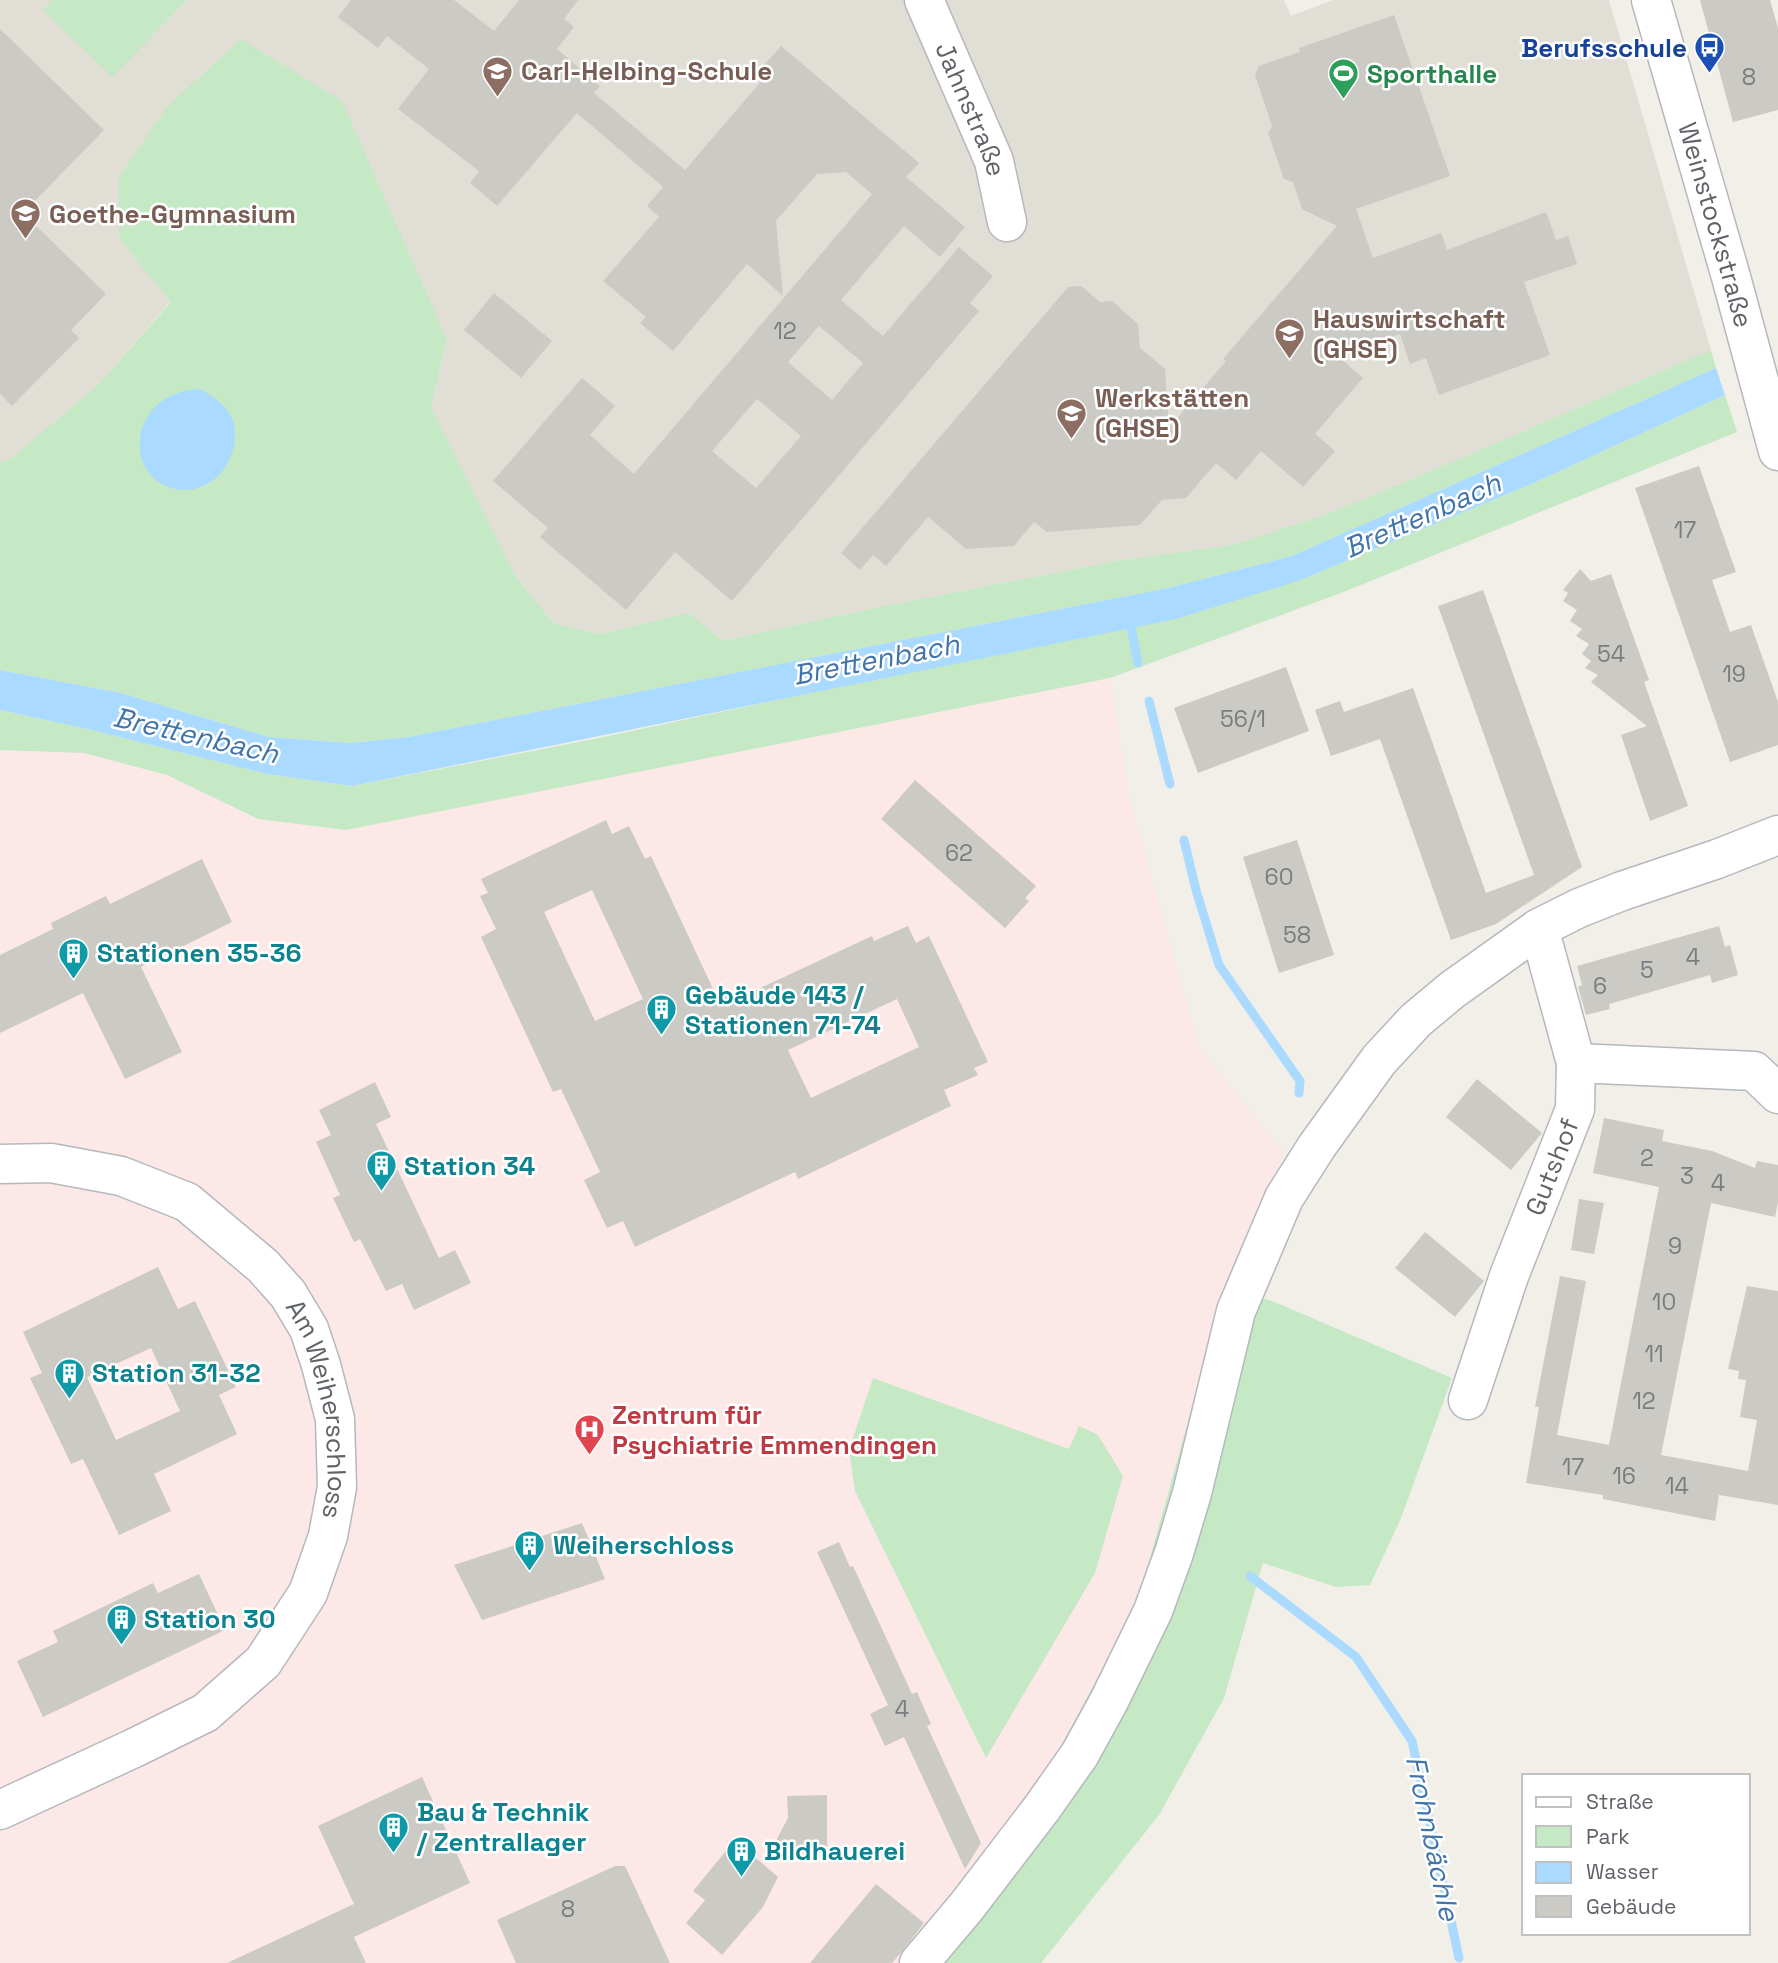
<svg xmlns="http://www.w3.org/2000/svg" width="1778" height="1963" viewBox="0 0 1778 1963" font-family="'Space Grotesk',sans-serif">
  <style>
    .education { fill: #e1ded6 }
    .medical { fill: #fce8e6 }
    .green { fill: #c5e8c5 }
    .water { fill: #aadaff }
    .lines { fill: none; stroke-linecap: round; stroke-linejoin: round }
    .stream { stroke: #aadaff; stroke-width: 9 }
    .building { fill: #cccac5; fill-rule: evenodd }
    .minor-casing { stroke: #b5b8bc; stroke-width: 41 }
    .minor { stroke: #fff; stroke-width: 38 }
    .labels { text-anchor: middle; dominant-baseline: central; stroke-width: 5; stroke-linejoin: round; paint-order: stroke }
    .number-label { font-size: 23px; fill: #7a7d7f }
    .transit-label { font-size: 26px; font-weight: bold; fill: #164399; stroke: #fff; text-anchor: end }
    .education-label { font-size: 26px; font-weight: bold; fill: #785e54; stroke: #fff; text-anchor: start }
    .leisure-label { font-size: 26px; font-weight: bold; fill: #27864d; stroke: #fff; text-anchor: start }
    .street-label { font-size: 26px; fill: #5f6368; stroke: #fff }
    .culture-label { font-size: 26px; font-weight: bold; fill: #0d838f; stroke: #fff; text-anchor: start }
    .health-label { font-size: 26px; font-weight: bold; fill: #be3a42; stroke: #fff; text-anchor: start }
    .water-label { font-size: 28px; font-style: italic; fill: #4174aa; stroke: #fff }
  </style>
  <rect width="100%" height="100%" fill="#f1efe8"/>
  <path class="education" d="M0,0H1284L1291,16L1333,0H1609L1711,350L1429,472L1325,515L1232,545L1121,560L875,608L723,641L689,613L600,634L554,624L516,577L431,407L447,340L119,238L171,301L99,384L12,459L0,462Z"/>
  <path class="medical" d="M1110,678L1130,801L1199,1048L1284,1154L1220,1307L1136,1608L1047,1771L900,1963H0V750L84,753L167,775L258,819L346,830Z"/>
  <path class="green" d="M52,0H187L112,77L43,10Z
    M241,39L342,101L447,340L431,407L516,577L554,624L600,634L689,613L723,641L875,608L1121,560L1232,545L1325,515L1429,472L1711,350L1716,368L1292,556L1168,588L408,737L350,743L269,737L121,693L0,670V462L12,458L99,384L171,302L119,238V177L167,107Z
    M1725,395L1737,432L1341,593L1110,678L346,830L258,819L167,775L84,753L0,750V710L92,730L267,774L352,786L599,738L937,666L1298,581L1536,482Z
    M1228,1287L1277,1303L1452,1378L1401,1518L1370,1585L1336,1587L1263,1563L1224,1698L1159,1815L1041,1963H900L1047,1771L1136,1608L1220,1307Z
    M873,1378L1069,1449L1079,1426L1098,1435L1123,1476L1095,1573L986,1758L855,1491L849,1450Z"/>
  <path class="water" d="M1716,368L1725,395L1536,482L1298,581L1176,619L352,786L267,774L92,730L0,710V670L121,693L269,737L350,743L408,737L1168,588L1292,556Z
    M201,389C211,396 223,403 230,414C240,432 234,459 220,474C210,484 196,491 182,490C121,485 125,391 201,389Z"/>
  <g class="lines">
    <path class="stream" d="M1129,617L1138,663
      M1149,701L1170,784
      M1184,840L1196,890L1219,965L1300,1081L1299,1093
      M1250,1576L1356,1657L1412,1741L1459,1958"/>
  </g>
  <path class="building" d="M351,0H454L494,31L519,0H578L564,19L574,27L557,49L600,86L594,93L685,170L764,78L757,73L781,46L919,163L906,177L965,227L940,257L904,226L841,300L883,336L959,247L993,276L970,303L979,311L732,601L675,552L626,610L540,537L548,528L493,481L582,378L615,406L590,435L634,474L872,194L846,172L817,174L776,221L783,296L747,264L673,351L640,323L646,317L603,281L659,217L647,206L663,187L577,113L497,206L470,183L479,171L398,109L429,69L387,36L378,48L338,17ZM819,326L863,363L832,400L788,362ZM757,399L801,436L756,488L712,451Z
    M1700,0H1770L1778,28V110L1733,122Z
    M1394,15L1450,176L1356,209L1373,258L1441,233L1447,250L1546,212L1556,240L1568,236L1577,264L1524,282L1550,355L1439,395L1426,358L1410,364L1400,334L1339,357L1363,378L1315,434L1335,451L1303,487L1261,451L1236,480L1216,463L1186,498L1162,500L1140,525L1047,532L1034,522L1014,546L966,549L928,517L886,566L873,555L860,570L841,553L1068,287L1081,286L1100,302L1112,301L1138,324L1140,348L1165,369L1169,428L1226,361L1223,359L1337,226L1302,209L1293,182L1284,179L1268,133L1272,126L1255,75L1259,66L1300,52L1299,48Z
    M0,29L104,130L23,213L106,294L71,330L79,338L12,406L0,394Z
    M494,293L552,341L521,378L464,330Z
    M1699,466L1736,572L1712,580L1730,632L1751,625L1778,702V745L1730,762L1635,488Z
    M1580,569L1591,581L1611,574L1649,680L1644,682L1688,806L1650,821L1621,735L1647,726L1591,682L1598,675L1585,668L1591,661L1582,654L1589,644L1576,636L1582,629L1570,621L1577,610L1563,601L1568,593L1563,590Z
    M1483,590L1582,867L1496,924L1451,940L1380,739L1331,756L1315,710L1340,701L1344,712L1413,688L1486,893L1534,875L1438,606Z
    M1286,667L1309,731L1198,773L1174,708Z
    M915,780L1036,886L1025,898L1029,901L1005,928L881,819Z
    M606,820L612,834L629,826L645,859L651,856L714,991L737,999L872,936L874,941L908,926L916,943L929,936L988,1062L974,1068L978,1075L944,1090L951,1106L798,1179L795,1172L635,1247L623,1221L607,1228L584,1180L600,1172L561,1089L553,1092L481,937L496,929L480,896L488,893L481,879ZM592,890L643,999L595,1021L544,912ZM897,999L919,1047L811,1098L788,1050Z
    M1297,840L1334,955L1279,973L1243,857Z
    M202,859L232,922L141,967L182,1052L125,1079L83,993L0,1033V955L53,929L51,923L106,896L110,904Z
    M1719,926L1725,947L1730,945L1738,975L1712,983L1710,975L1609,1004L1610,1009L1586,1015L1578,987L1582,985L1577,966Z
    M1477,1079L1542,1133L1511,1170L1446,1117Z
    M375,1082L391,1117L376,1124L408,1192L439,1258L455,1250L471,1283L414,1310L402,1284L386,1291L360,1239L354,1242L333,1198L340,1195L316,1142L331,1135L319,1110Z
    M1604,1118L1664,1130L1662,1141L1712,1151L1755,1168L1757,1161L1778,1165V1202L1775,1217L1711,1203L1661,1455L1748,1471L1757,1420L1740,1417L1746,1380L1738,1379L1739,1371L1728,1369L1747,1286L1778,1291V1505L1719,1495L1715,1521L1603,1499V1495L1526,1483L1539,1407H1535L1560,1276L1586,1281L1557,1435L1609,1445L1659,1187L1593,1173Z
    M1579,1199L1604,1203L1594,1254L1571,1250Z
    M1425,1232L1484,1281L1455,1317L1395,1268Z
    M158,1267L178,1309L195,1301L236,1387L219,1395L237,1434L154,1474L171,1511L119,1535L83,1459L71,1464L30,1378L42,1373L23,1332ZM151,1348L180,1411L116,1440L87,1377Z
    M582,1523L605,1579L482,1620L454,1565Z
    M839,1542L850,1567L853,1566L912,1694L917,1692L931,1724L927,1726L981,1843L965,1869L904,1737L885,1746L870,1714L888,1705L817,1552Z
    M199,1574L225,1630L43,1717L17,1661L58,1642L53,1631L153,1583L158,1593Z
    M422,1777L470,1883L354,1937L366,1963H227L354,1904L318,1826Z
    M827,1795V1852H770L788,1818L787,1796Z
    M735,1840L778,1877L763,1907L722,1955L686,1923L705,1900L693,1891Z
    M615,1866H625L670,1963H516L497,1920Z
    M876,1884L924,1923L900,1954L892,1963H810Z"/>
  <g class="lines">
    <defs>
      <g id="minor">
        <path id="s1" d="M924,0L994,161L1007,222"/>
        <path id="s2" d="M1651,0L1731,277L1778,451"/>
        <path d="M1576,1063L1754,1071L1778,1094"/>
        <path id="s3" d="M0,1164L51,1163L121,1176L187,1202L263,1266L288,1294L309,1329L321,1365L335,1419L337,1487L328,1536L308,1593L263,1662L205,1713L134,1748L0,1810"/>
        <path id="s4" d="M1468,1400L1509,1276L1575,1109L1576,1063L1539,928"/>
        <path d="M919,1963L967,1906L1042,1808L1080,1754L1109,1701L1153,1611L1174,1553L1192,1493L1236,1311L1284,1198L1317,1146L1379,1060L1416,1020L1452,990L1539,928L1579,908L1622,891L1717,859L1778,835"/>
      </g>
    </defs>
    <use href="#minor" class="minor-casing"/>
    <use href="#minor" class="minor"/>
  </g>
  <defs>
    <symbol id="bus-pin" viewBox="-11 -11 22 30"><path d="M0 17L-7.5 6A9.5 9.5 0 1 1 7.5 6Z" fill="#1a4fb4" stroke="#fff"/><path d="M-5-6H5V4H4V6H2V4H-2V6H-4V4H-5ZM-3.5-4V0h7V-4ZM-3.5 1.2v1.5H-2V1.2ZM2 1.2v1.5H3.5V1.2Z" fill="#fff"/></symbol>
    <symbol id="school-pin" viewBox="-11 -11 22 30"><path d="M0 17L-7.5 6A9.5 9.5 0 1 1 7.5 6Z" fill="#8d6e63" stroke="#fff"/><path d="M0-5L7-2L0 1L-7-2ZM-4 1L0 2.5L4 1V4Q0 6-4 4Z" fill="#fff"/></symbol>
    <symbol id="stadium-pin" viewBox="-11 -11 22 30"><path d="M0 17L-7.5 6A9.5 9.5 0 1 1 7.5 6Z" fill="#2e9e5b" stroke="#fff"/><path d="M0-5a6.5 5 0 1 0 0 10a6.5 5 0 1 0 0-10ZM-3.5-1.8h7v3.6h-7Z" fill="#fff"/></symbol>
    <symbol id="building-pin" viewBox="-11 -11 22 30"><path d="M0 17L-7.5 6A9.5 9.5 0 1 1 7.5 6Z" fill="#0f9aa8" stroke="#fff"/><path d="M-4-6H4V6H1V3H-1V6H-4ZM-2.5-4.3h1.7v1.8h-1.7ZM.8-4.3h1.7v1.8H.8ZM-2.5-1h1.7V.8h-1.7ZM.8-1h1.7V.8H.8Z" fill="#fff"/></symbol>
    <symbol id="hospital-pin" viewBox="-11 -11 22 30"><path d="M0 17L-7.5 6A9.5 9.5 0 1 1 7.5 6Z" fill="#e0444e" stroke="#fff"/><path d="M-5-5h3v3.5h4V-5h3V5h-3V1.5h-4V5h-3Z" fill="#fff"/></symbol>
  </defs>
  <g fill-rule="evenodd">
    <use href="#bus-pin" x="1692" y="30" width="35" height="47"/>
    <use href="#school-pin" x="480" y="54" width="35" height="47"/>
    <use href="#stadium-pin" x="1326" y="56" width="35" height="47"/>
    <use href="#school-pin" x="8" y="196" width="35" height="47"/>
    <use href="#school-pin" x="1272" y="316" width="35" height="47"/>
    <use href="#school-pin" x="1054" y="396" width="35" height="47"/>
    <use href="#building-pin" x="56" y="936" width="35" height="47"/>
    <use href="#building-pin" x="644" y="992" width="35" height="47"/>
    <use href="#building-pin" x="364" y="1148" width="35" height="47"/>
    <use href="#building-pin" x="52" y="1356" width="35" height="47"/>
    <use href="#hospital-pin" x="572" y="1412" width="35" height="47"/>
    <use href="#building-pin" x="512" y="1528" width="35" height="47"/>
    <use href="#building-pin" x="104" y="1602" width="35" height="47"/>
    <use href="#building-pin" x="376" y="1810" width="35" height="47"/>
    <use href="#building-pin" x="724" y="1834" width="35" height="47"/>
  </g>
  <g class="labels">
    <g class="number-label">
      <text x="1749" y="77">8</text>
      <text x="785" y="331">12</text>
      <text x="1685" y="530">17</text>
      <text x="1611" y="654">54</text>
      <text x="1734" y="674">19</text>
      <text x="1243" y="719">56/1</text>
      <text x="959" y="853">62</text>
      <text x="1279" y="877">60</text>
      <text x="1297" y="935">58</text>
      <text x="1693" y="957">4</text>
      <text x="1647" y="970">5</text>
      <text x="1600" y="986">6</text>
      <text x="1647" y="1158">2</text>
      <text x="1687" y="1176">3</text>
      <text x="1718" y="1183">4</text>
      <text x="1675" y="1246">9</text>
      <text x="1664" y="1302">10</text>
      <text x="1654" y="1354">11</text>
      <text x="1644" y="1401">12</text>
      <text x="1573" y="1467">17</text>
      <text x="1624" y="1476">16</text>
      <text x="1677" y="1486">14</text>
      <text x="902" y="1709">4</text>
      <text x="568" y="1909">8</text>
    </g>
    <g class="transit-label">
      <text x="1687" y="48">Berufsschule</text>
    </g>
    <g class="education-label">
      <text x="521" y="71">Carl-Helbing-Schule</text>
      <text x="49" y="214">Goethe-Gymnasium</text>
      <text x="1313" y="319">Hauswirtschaft<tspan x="1313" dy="30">(GHSE)</tspan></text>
      <text x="1095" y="398">Werkstätten<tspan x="1095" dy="30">(GHSE)</tspan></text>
    </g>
    <g class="leisure-label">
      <text x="1367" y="74">Sporthalle</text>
    </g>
    <g class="street-label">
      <text stroke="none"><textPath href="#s1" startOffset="119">Jahnstraße</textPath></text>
      <text stroke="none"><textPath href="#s2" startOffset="234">Weinstockstraße</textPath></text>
      <text stroke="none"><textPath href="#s4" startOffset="248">Gutshof</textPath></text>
      <text stroke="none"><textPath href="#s3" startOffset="452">Am Weiherschloss</textPath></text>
    </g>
    <g class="culture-label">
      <text x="97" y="953">Stationen 35-36</text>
      <text x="685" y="995">Gebäude 143 /<tspan x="685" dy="30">Stationen 71-74</tspan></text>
      <text x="404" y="1166">Station 34</text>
      <text x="92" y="1373">Station 31-32</text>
      <text x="553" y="1545">Weiherschloss</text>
      <text x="144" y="1619">Station 30</text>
      <text x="417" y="1812">Bau &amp; Technik<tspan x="417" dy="30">/ Zentrallager</tspan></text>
      <text x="764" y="1851">Bildhauerei</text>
    </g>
    <g class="health-label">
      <text x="612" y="1415">Zentrum für<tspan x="612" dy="30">Psychiatrie Emmendingen</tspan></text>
    </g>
    <g class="water-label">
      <text transform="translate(1422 515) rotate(-24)">Brettenbach</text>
      <text transform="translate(876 659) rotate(-11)">Brettenbach</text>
      <text transform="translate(196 735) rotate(13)">Brettenbach</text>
      <text transform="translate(1433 1838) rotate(78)">Frohnbächle</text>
    </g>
  </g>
  <rect x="1522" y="1774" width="228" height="161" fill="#ffffff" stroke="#bfc1c3" stroke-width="2"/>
  <rect x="1536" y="1797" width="35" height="10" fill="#ffffff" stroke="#bfc1c3" stroke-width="2"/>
  <text x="1586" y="1809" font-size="21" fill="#5f6368">Straße</text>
  <rect x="1536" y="1826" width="35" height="21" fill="#c5e8c5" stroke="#bfc1c3" stroke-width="2"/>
  <text x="1586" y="1844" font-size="21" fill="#5f6368">Park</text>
  <rect x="1536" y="1862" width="35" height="21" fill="#aadaff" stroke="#bfc1c3" stroke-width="2"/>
  <text x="1586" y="1879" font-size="21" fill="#5f6368">Wasser</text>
  <rect x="1536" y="1896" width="35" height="21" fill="#cccac5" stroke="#bfc1c3" stroke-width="2"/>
  <text x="1586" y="1914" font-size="21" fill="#5f6368">Gebäude</text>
</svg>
